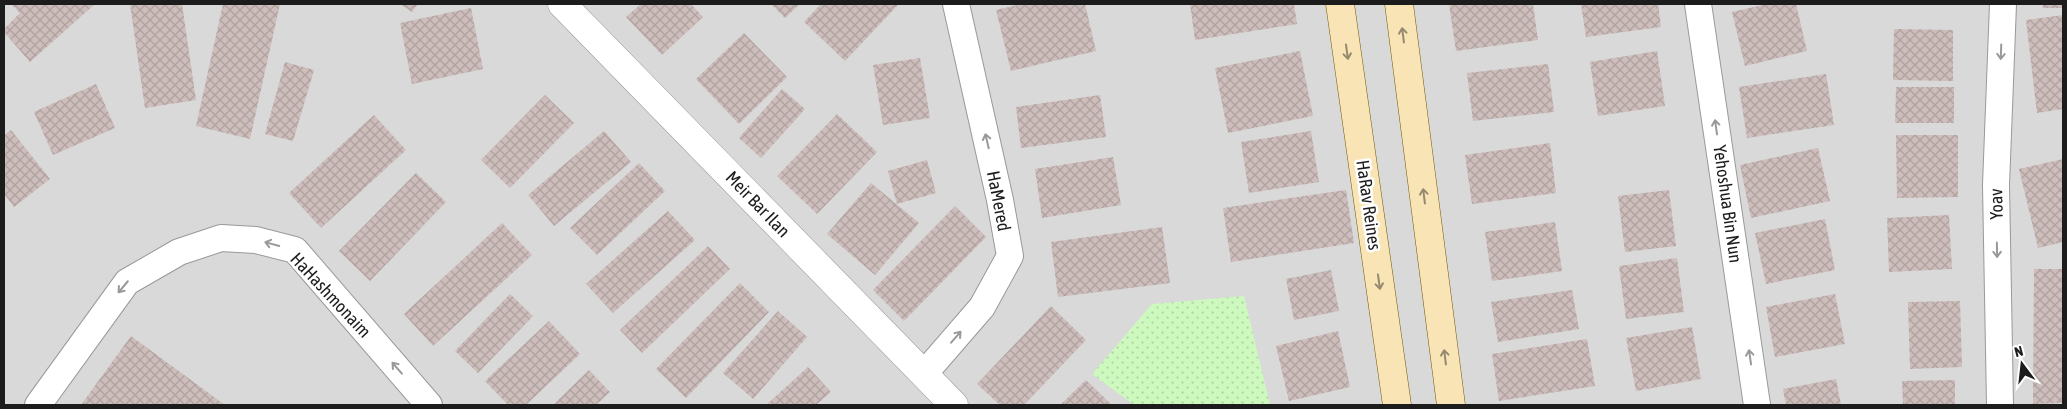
<svg xmlns="http://www.w3.org/2000/svg" width="2067" height="409" viewBox="0 0 2067 409" font-family="'Asap Condensed',sans-serif">
  <style>
    .residential { fill: #dad9d9 }
    .park { fill: url(#park-dots) }
    .building { fill: url(#building-cross-hatch) }
    .lines { fill: none; stroke-linecap: round; stroke-linejoin: round }
    .minor-casing { stroke: #999; stroke-width: 28 }
    .tertiary-casing { stroke: #999; stroke-width: 29 }
    .secondary-casing { stroke: #705706; stroke-width: 29 }
    .minor { stroke: #fff; stroke-width: 26 }
    .tertiary { stroke: #fff; stroke-width: 28 }
    .secondary { stroke: #f8e4b5; stroke-width: 28 }
    .oneway { stroke: #958a70 }
    .oneway2 { stroke: #999 }
    .labels { text-anchor: middle; dominant-baseline: central; stroke-width: 5; stroke-linejoin: round; paint-order: stroke }
    .street-label { font-size: 18px; fill: #1c1c1c; stroke: #fff }
  </style>
  <defs>
    <pattern id="park-dots" width="8" height="8" patternUnits="userSpaceOnUse" patternTransform="scale(1.25)"><rect width="8" height="8" fill="#cdf8be"/><path d="M2 2h.1M6 6h.1" fill="none" stroke="#afd4a3" stroke-width="1.8" stroke-linecap="round"/></pattern>
    <pattern id="building-cross-hatch" width="8" height="8" patternUnits="userSpaceOnUse" patternTransform="scale(1.25)"><rect width="8" height="8" fill="#cdbdbb"/><path d="M0 0l8 8M0 8l8-8" fill="none" stroke="#afa2a0"/></pattern>
  </defs>
  <rect width="100%" height="100%" fill="#ede5e2"/>
  <path class="residential" d="M4,4H2063V405H4Z"/>
  <path class="park" d="M1244,296L1270,405H1134L1092,374L1152,304Z"/>
  <path class="building" d="M11,4H95L30,62L4,32V29L20,13Z
    M130,4H182L196,100L145,108Z
    M223,4H280L250,139L196,126Z
    M400,4H418L412,12Z
    M641,4H691L703,17L662,55L626,17Z
    M771,4H800L785,18Z
    M821,4H899L845,61L804,22Z
    M1021,4H1085L1096,51L1011,71L996,10Z
    M1190,4H1294L1297,24L1195,40Z
    M1449,4H1533L1538,40L1456,51Z
    M1581,4H1658L1661,27L1586,37Z
    M1767,4H1796L1807,51L1745,66L1732,12Z
    M2043,4H2063V8H2043Z
    M471,8L483,69L412,84L400,23Z
    M2063,15V109L2037,113L2026,20Z
    M1894,29L1953,30V81L1893,80Z
    M744,33L787,77L739,124L696,79Z
    M1300,51L1313,116L1228,133L1215,68Z
    M1657,51L1665,106L1598,116L1590,62Z
    M920,58L930,118L883,125L873,65Z
    M285,62L314,70L293,141L265,134Z
    M1548,64L1554,112L1473,121L1467,73Z
    M1826,74L1834,125L1747,138L1739,87Z
    M96,84L115,128L53,155L34,112Z
    M1896,87H1954V123H1895Z
    M782,89L805,109L761,158L739,138Z
    M545,95L574,123L510,188L481,160Z
    M1100,95L1106,137L1021,148L1016,107Z
    M837,114L877,152L817,214L777,176Z
    M374,115L406,150L321,228L289,193Z
    M11,130L50,179L14,207L4,194V136Z
    M604,131L631,162L554,226L528,195Z
    M1311,131L1319,182L1249,193L1241,142Z
    M1896,135H1958V197L1897,198Z
    M1550,143L1556,193L1472,204L1465,155Z
    M1818,148L1830,201L1751,218L1740,165Z
    M1113,157L1121,205L1042,218L1035,169Z
    M2063,159V242L2038,248L2019,169Z
    M927,160L936,193L897,204L888,171Z
    M639,163L665,191L597,255L570,228Z
    M416,173L446,202L370,281L339,251Z
    M871,183L919,223L875,275L827,234Z
    M1346,190L1354,243L1231,262L1223,208Z
    M1669,190L1676,246L1625,252L1618,196Z
    M955,206L986,237L904,321L873,290Z
    M668,211L695,240L613,313L586,284Z
    M1949,215L1952,269L1889,272L1887,218Z
    M1825,219L1835,270L1766,284L1755,233Z
    M1555,222L1562,271L1492,281L1485,232Z
    M502,223L532,255L433,346L404,314Z
    M1162,227L1170,283L1058,297L1051,242Z
    M708,246L730,269L642,353L620,330Z
    M1677,258L1684,312L1626,319L1619,266Z
    M2034,269H2063V403L2033,404Z
    M1331,270L1339,311L1294,320L1286,279Z
    M740,283L769,312L686,398L656,369Z
    M1572,290L1579,329L1498,342L1491,302Z
    M510,294L533,316L478,373L455,351Z
    M1835,294L1845,344L1775,357L1766,307Z
    M1960,301L1962,367L1910,369L1908,302Z
    M1051,306L1086,340L1024,405H1000L977,384Z
    M778,311L807,337L753,399L723,373Z
    M549,321L580,354L526,405H508L485,381Z
    M1692,327L1701,379L1636,391L1626,338Z
    M1338,331L1350,387L1289,401L1276,346Z
    M131,336L225,405H81Z
    M1587,339L1595,386L1499,401L1492,354Z
    M808,367L831,392L816,405H766Z
    M589,370L610,392L596,405H553Z
    M1836,379L1841,405H1786L1783,389Z
    M1086,380L1112,405H1060Z
    M1955,380V405H1903L1902,381Z"/>
  <g class="lines">
    <defs>
      <path id="minor" d="M1698,4L1757,405
        M924,374L982,307L1010,256L1000,200L956,4
        M38,405L127,282L179,252L221,238L256,240L295,250L429,405
        M2000,405L1996,185L2003,4"/>
      <path id="tertiary" d="M562,4L954,405"/>
      <path id="secondary" d="M1340,4L1397,405
        M1399,4L1451,405"/>
    </defs>
    <use href="#minor" class="minor-casing"/>
    <use href="#tertiary" class="tertiary-casing"/>
    <use href="#secondary" class="secondary-casing"/>
    <use href="#minor" class="minor"/>
    <use href="#tertiary" class="tertiary"/>
    <use href="#secondary" class="secondary"/>
  </g>
  <defs><path id="oneway-shaft" d="M-6 0H5M1.5-3L5.5 0L1.5 3" fill="none" stroke-width="1.6" stroke-linecap="round" stroke-linejoin="round" transform="scale(1.25)"/></defs>
  <g class="oneway">
    <use href="#oneway-shaft" transform="translate(1403 35) rotate(-97)"/>
    <use href="#oneway-shaft" transform="translate(1347 52) rotate(82)"/>
    <use href="#oneway-shaft" transform="translate(1424 196) rotate(-97)"/>
    <use href="#oneway-shaft" transform="translate(1379 282) rotate(82)"/>
    <use href="#oneway-shaft" transform="translate(1445 357) rotate(-97)"/>
  </g>
  <g class="oneway2">
    <use href="#oneway-shaft" transform="translate(2001 52) rotate(92)"/>
    <use href="#oneway-shaft" transform="translate(1716 127) rotate(-98)"/>
    <use href="#oneway-shaft" transform="translate(987 141) rotate(-103)"/>
    <use href="#oneway-shaft" transform="translate(272 244) rotate(-165)"/>
    <use href="#oneway-shaft" transform="translate(1997 250) rotate(89)"/>
    <use href="#oneway-shaft" transform="translate(123 287) rotate(130)"/>
    <use href="#oneway-shaft" transform="translate(956 337) rotate(-49)"/>
    <use href="#oneway-shaft" transform="translate(1750 357) rotate(-98)"/>
    <use href="#oneway-shaft" transform="translate(397 368) rotate(-131)"/>
  </g>
  <g class="labels">
    <g class="street-label">
      <text transform="translate(999 201) rotate(79)">HaMered</text>
      <text transform="translate(758 204) rotate(46)">Meir Bar Ilan</text>
      <text transform="translate(1728 204) rotate(82)">Yehoshua Bin Nun</text>
      <text transform="translate(1996 204) rotate(-91)">Yoav</text>
      <text transform="translate(1369 205) rotate(82)">HaRav Reines</text>
      <text transform="translate(331 295) rotate(47)">HaHashmonaim</text>
    </g>
  </g>
  <rect width="2067" height="409" fill="none" stroke="#1c1c1c" stroke-width="10"/>
  <g transform="translate(2022 364) rotate(345)" stroke="#ffffff" stroke-width="4" paint-order="stroke">
  <path d="M0-4L9 19L0 12L-9 19Z" fill="#1c1c1c"/>
  <text y="-8" font-size="14" font-weight="bold" text-anchor="middle" fill="#1c1c1c">N</text>
  </g>
</svg>
